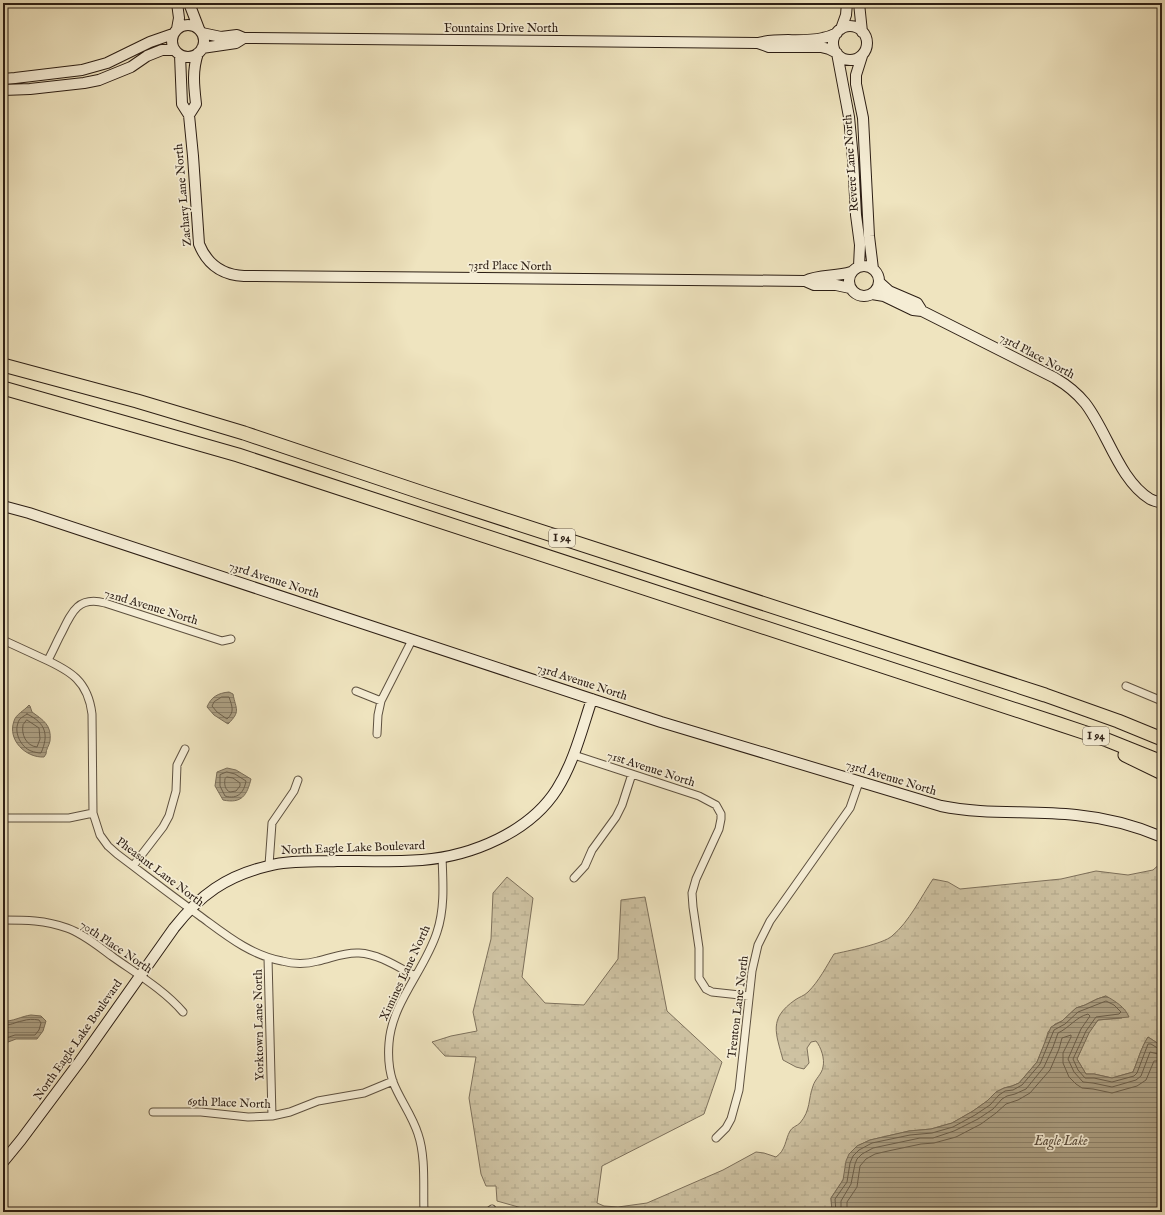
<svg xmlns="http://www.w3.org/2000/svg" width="1165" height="1215" viewBox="0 0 1165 1215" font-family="'IM FELL English',serif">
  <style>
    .wetland { fill: url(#wetland-marsh); stroke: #7d705b }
    .water { fill: url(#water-rules); stroke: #796d58 }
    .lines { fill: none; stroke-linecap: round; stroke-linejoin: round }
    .shore { stroke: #6c604c; stroke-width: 1 }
    .street-casing { stroke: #5d503f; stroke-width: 9 }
    .secondary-casing { stroke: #2c1e14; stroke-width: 12 }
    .highway-casing { stroke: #2c1e14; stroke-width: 15 }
    .street { stroke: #f5edd5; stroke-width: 7 }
    .secondary { stroke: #f5edd5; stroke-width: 10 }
    .highway { stroke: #efe4bf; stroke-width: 13 }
    .labels { text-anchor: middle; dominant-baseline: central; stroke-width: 3.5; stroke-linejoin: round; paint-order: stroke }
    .shield { fill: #f5edd5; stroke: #685c4e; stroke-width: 1 }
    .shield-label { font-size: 11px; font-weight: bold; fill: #2c1e14 }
    .street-label { font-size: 12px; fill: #2c1e14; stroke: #f5edd5 }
    .water-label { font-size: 13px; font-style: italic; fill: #594c3c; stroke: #f5edd5 }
  </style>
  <defs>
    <pattern id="wetland-marsh" width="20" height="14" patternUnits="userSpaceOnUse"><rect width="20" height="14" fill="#cec2a2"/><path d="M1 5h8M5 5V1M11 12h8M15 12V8" fill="none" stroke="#b1a68b"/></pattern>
    <pattern id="water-rules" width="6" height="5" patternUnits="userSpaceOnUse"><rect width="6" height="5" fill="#ada185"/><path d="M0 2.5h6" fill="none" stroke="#8d836c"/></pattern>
  </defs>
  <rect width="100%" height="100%" fill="#efe4bf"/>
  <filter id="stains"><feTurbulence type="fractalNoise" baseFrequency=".005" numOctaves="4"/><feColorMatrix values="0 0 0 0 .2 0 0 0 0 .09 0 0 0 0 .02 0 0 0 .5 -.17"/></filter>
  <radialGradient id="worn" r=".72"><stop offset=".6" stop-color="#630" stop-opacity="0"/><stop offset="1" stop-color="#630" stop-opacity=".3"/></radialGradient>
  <path class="wetland" d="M1162,862V1046L1148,1037C1141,1048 1138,1060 1133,1072L1112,1078L1094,1074H1086L1077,1059L1089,1032L1098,1020L1122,1018L1106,996L1097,999L1085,1005L1076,1008L1062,1021L1055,1024L1048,1032L1045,1043L1037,1062L1019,1083L1012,1086L1004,1088L996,1092L987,1101L973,1111L952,1123L931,1129L909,1131L870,1140L857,1146L843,1180L831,1198L832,1212H536L497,1201L496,1186H486L481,1174L469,1098L476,1057L445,1056L432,1042L451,1036L477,1031L473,1012L491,939L493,893L507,877L533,898L522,977L545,1003L584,1005L618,959L621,900L645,897L667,1011L722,1062L704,1114L602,1166L597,1203L604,1206L618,1207L647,1203L723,1170L756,1152L764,1153L776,1157C786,1150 785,1140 790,1131C792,1127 797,1126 800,1123C811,1110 808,1099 813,1086C815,1079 822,1074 823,1067C825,1059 821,1047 816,1041L811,1042L807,1048L809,1063L804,1069L796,1067L783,1060C776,1033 768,1019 795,1000C799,997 804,996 808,992C819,981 826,967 834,954C847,951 883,944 892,936C909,922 921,897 933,879L948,882L960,889L1061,879L1096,871L1128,875L1153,870Z"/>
  <path class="water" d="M229,692L233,694C236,710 241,711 228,724L214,715L207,707C211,697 218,693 229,692Z
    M29,705L30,706L32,712C43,720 52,725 50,741C49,746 46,749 46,754L44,757C26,758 7,740 14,721C16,714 24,711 29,705Z
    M227,768L236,770L251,779C247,795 242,804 223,800L215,786L217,772Z
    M1106,996C1115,1001 1125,1007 1129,1017L1098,1020L1089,1033L1077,1059L1086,1074H1094L1112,1078L1133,1072C1138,1060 1141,1048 1148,1037L1162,1046V1212H832L831,1198L843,1180L846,1161L849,1154L857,1146L870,1140L909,1131L931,1129L952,1123L973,1111L987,1101L996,1092L1004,1088L1012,1086L1019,1083L1037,1062L1051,1027L1062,1021L1076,1008L1085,1005L1097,999Z
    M31,1015L41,1016L46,1021L43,1031L37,1039H16L3,1044V1021C12,1022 22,1016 31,1015Z"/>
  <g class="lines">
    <path class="shore" d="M222,697H229C232,706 235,712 227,719L217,712L212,706L214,702Z
      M27,714C46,723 49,735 41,753C38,753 34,752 31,751C21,747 14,733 18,723C19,718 23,717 27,714Z
      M27,720L39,728L40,739L37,747C26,746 21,734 23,725Z
      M227,772L235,774L246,781C244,792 238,800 225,796L220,786V775Z
      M227,777L233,778L240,783V786L236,791L230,792C225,790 224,784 225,779Z
      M3,1025C10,1026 15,1022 22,1021C28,1019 33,1019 39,1020L41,1023L39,1030L35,1035H15L3,1039
      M836,1212L835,1199L847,1182L850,1163L853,1156L859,1150L872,1143L910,1135L932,1133L953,1127L975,1115L990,1105L999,1095L1005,1091L1013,1090L1022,1085L1040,1064L1054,1030L1065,1024L1078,1012L1106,1001L1114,1005L1121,1012L1119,1014L1096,1017L1086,1031L1073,1059L1078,1070L1085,1078H1094L1112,1082L1134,1076L1137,1073L1148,1044H1151L1159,1049L1162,1050
      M841,1212V1201L851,1184L855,1164L857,1159L862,1154L873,1148L887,1145L920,1138H933L954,1131L978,1119L993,1109L1002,1099L1007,1096L1015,1094L1026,1089L1044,1067L1053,1047L1058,1033C1069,1028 1076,1017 1088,1014L1090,1016L1081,1029L1068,1059L1074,1072L1083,1082L1093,1083L1112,1087L1136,1080L1141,1076L1150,1052L1162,1055
      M847,1212V1202L857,1187L860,1166L866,1159L875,1154L888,1151L921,1144L934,1143L956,1137L981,1124L996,1113L1006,1104L1018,1100L1030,1093L1050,1070L1059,1049L1062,1038L1071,1035V1037L1063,1053V1063L1069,1077L1076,1084L1082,1088L1093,1089L1112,1093L1137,1086L1146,1080L1154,1061H1162"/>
    <defs>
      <path id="street" d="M3,640C16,646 29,652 42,658C71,671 88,681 92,714L93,813L100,835L108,846L117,854C145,875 172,896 200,916C226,935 250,955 282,961C293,964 307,964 318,961C332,958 344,952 359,953C379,954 398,967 415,976
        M48,660C53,651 57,641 62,632C72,611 79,596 105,603L222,641L231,639
        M1126,686L1162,701
        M356,691L381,701
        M377,734L378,715L381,701L412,640
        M574,755L699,796L716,805L721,814V819L719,829L696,879L692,893L693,907L699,948V978L706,989L712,992L749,996
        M3,818H69L93,813
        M269,865L272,823L294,791L298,780
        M133,866L163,827L169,816L176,791L177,765L185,749
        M574,878L585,866L592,850L616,817L622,805L632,774
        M3,920C25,920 45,920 67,928C84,934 99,947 113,957C137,974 164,990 183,1012
        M268,958L272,1116
        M153,1112H201L248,1117L272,1116L290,1112L318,1101L364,1093L393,1081
        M716,1138L726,1128L731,1119L739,1090L752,971L758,945L770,921L850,808L859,782
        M424,1212C423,1188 426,1157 418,1134C412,1115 400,1100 393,1082C389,1070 388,1055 389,1043C392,1002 425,970 437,932C445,908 443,882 442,857
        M488,1212L492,1209"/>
      <path id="secondary" d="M177,3L179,18L177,29
        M189,3L199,29
        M859,3L862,32
        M172 41a16 16 0 1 1 32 0a16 16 0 1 1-32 0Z
        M833 43a17 17 0 1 1 34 0a17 17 0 1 1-34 0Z
        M841,29L846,15L847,3
        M202,33L221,37L237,35L244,38L758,43C780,37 801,43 823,38C828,37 833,35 837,33
        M758,43L769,47H821L829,49L837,53L849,117L853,159L856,215L860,245L859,266
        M202,48L236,43L244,38
        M180,55L182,104L189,115L193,156L199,244C207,264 222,275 244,276L805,281L814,285H836L850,288
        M862,56L856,75V84L863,118L869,236L873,269
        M3,79L15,78L82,70L107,63L150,42L173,34
        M3,90L30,89L84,83L99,80L131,67L147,56L162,50H175
        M189,115L196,104C194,86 192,71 198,53
        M849 281a15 15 0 1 1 30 0a15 15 0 1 1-30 0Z
        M805,281C819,274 836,277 851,272
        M879,282L889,291L917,303L922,311
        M872,294L884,296L913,310L922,311L1055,378C1067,385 1076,392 1085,403C1107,431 1119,480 1150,499C1154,501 1158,502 1162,503
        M3,506L29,513L661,722L941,806C985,815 1031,810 1076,815C1106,818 1134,825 1162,837
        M3,1162L21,1140L80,1061L174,928C200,895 226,876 268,866C290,860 314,862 337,861C365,861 394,862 422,860C472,856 530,832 557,789C574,762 582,729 592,699"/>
      <path id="highway" d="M3,365L137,401L244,433L426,494L1045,695L1118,721L1162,739
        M3,388L238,455L1059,724L1107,740L1162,762
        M1125,755L1162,773"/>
    </defs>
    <use href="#street" class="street-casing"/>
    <use href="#secondary" class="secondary-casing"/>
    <use href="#highway" class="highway-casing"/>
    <use href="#street" class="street"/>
    <use href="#secondary" class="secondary"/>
    <use href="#highway" class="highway"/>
  </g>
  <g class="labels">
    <g class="shield">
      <rect x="549" y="529" width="26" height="18" rx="3"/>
      <rect x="1083" y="727" width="26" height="18" rx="3"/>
    </g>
    <g class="shield-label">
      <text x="562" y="538">I 94</text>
      <text x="1096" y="736">I 94</text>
    </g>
    <g class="street-label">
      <text x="501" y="28">Fountains Drive North</text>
      <text transform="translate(851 163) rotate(-94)">Revere Lane North</text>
      <text transform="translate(183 195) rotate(-95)">Zachary Lane North</text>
      <text transform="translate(510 266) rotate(1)">73rd Place North</text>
      <text transform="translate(1037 356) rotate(28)">73rd Place North</text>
      <text transform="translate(274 580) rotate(18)">73rd Avenue North</text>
      <text transform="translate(151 607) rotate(17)">72nd Avenue North</text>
      <text transform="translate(582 682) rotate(18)">73rd Avenue North</text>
      <text transform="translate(651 769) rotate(18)">71st Avenue North</text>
      <text transform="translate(891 778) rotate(17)">73rd Avenue North</text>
      <text transform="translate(353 848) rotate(-2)">North Eagle Lake Boulevard</text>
      <text transform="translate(160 872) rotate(37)">Pheasant Lane North</text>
      <text transform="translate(116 947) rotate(34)">70th Place North</text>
      <text transform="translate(405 973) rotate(-65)">Ximines Lane North</text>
      <text transform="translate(738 1007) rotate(-83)">Trenton Lane North</text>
      <text transform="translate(259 1025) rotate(-91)">Yorktown Lane North</text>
      <text transform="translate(78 1040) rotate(-55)">North Eagle Lake Boulevard</text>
      <text transform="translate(229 1103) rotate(2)">69th Place North</text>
    </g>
    <g class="water-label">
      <text x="1061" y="1141">Eagle Lake</text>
    </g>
  </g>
  <rect width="1165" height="1215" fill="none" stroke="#efe4bf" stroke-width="16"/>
  <rect x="4" y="4" width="1157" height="1207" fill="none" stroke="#2c1e14" stroke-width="2"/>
  <rect x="8" y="8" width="1149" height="1199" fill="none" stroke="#2c1e14"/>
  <rect width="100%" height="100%" filter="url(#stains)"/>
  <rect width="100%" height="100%" fill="url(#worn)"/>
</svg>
